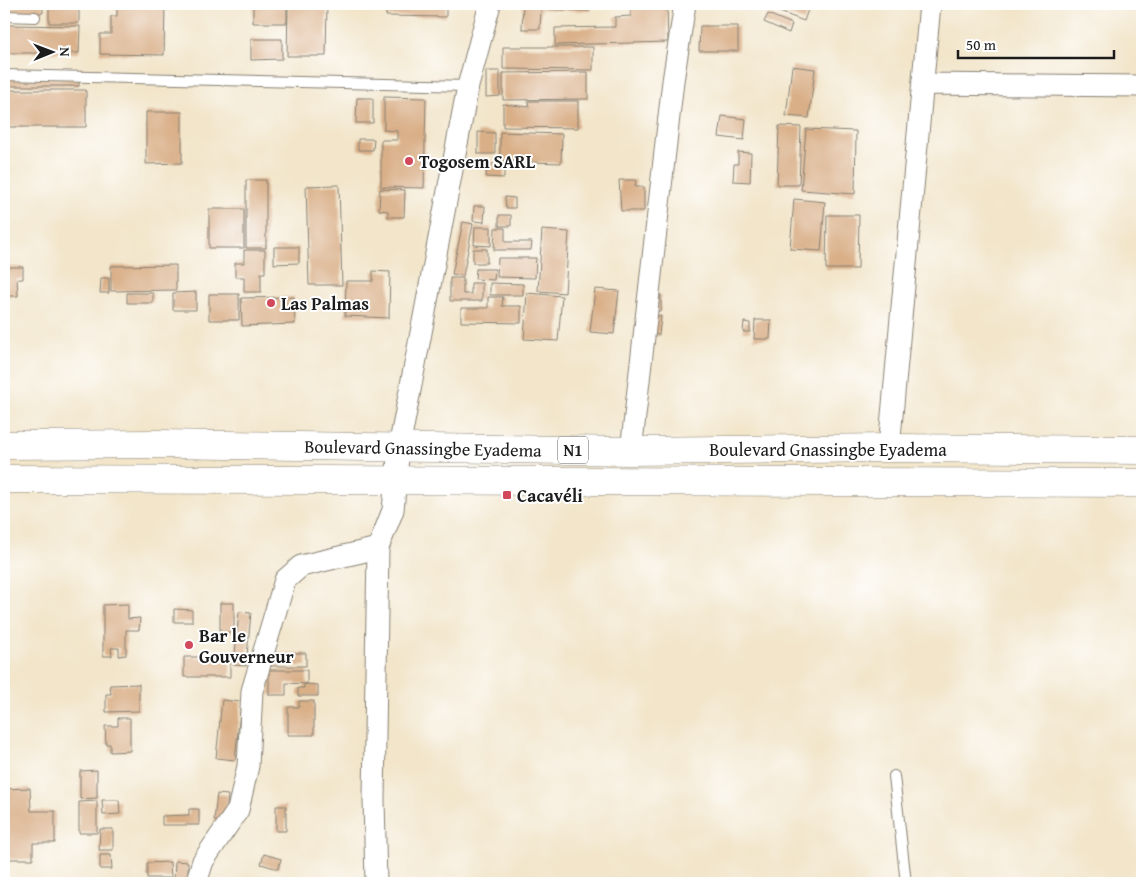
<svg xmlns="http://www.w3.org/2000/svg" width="1146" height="887" viewBox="0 0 1146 887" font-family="'Gentium Book Plus',serif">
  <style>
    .building { fill: #d9af87 }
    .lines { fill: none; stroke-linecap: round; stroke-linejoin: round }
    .lane-casing { stroke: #878073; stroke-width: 12 }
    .street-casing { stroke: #878073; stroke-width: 23 }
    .highway-casing { stroke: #878073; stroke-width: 29 }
    .lane { stroke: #fff; stroke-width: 10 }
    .street { stroke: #fff; stroke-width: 21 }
    .highway { stroke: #fff; stroke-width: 28 }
    .poi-dot { fill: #d1495b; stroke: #fff; stroke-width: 2 }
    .labels { text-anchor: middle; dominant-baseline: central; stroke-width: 4; stroke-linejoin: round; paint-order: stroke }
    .shield { fill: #fff; stroke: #606060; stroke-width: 1 }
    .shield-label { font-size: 16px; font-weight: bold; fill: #1c1c1c }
    .poi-label { font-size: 18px; font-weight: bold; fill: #1c1c1c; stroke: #fff; text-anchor: start }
    .street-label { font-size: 18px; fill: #1c1c1c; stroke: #fff }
  </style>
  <rect width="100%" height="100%" fill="#fff"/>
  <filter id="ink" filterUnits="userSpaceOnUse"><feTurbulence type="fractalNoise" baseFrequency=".02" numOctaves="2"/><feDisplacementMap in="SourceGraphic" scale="10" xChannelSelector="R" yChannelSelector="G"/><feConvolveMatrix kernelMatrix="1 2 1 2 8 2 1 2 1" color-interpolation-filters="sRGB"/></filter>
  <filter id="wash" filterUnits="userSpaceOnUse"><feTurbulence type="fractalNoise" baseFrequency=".0096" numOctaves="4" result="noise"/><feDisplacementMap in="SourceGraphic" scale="20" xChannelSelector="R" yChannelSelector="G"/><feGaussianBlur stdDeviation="1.12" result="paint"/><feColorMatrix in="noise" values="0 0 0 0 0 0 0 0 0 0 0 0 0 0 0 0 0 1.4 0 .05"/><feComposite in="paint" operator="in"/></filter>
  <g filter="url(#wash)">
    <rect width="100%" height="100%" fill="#f2e5ca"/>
    <g id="blocks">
      <path class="building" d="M4,4H43V13L4,14Z
        M49,4H79V23H49Z
        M117,4H165L164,55L100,54V34H111V16H117Z
        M253,4H287V23H253Z
        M288,4H327L326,56H287Z
        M386,4H446V17L386,16Z
        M523,4H590V11L541,9L540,29H522Z
        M631,4H667L668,42L555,45V28L615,27V17L631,16Z
        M758,4H810L804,21Z
        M768,14L792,24L789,33L764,22Z
        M5,25L80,26L79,53H5Z
        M700,26H738V51H699Z
        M251,39H282V59L251,60Z
        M503,47H593V70L503,69Z
        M792,66L815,69L809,118L786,116Z
        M486,71H500V96L486,97Z
        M588,72V99L503,100V73Z
        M4,77L79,78V86H4Z
        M4,90H86V127H4Z
        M384,97L426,98L424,188L381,187V140H397V131L384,130Z
        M357,98H373V123H356Z
        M528,101H578V128L503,127V104L529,107Z
        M146,112H182V163L146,164Z
        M722,116L746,119L744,140L719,137Z
        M779,126L801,127L799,185H777Z
        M806,129L856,131L855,194L801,190Z
        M478,132L495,133V154H478Z
        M500,132L562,134L561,163L500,161Z
        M358,139H374L373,150H358Z
        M738,152L751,153L750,182L733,181L734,164H738Z
        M487,164H504V178L486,177Z
        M246,180H266V248H246Z
        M619,180H636L635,187H644V211H621Z
        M339,185L342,285H309L306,186Z
        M380,189L405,190L404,217H388V211L379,210Z
        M505,197L515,198V208H506Z
        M794,199L825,202L821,251L790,249Z
        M474,206H485L484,222L473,221Z
        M209,209H244V248H209Z
        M499,215H511V226H499Z
        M827,215H859L858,269H826Z
        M463,222L473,224L463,276L452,274Z
        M475,227H491V246L474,245Z
        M495,228H505V242H532L531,250H494Z
        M542,230L569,232L565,293L538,291Z
        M274,247H299V263L274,264Z
        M473,249H487V263H473Z
        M244,250H265V273H261V292H244V277H235V263H244Z
        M498,258H536L535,278L497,277Z
        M176,265V290L111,291V266Z
        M4,267H23V279H17L18,296H4Z
        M476,269H495L494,280L475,279Z
        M373,271L390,272L389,318L345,316L346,281H373Z
        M101,278H109V293H100Z
        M450,278H463V294H471V283H482V301H450Z
        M490,283L523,284V295H490Z
        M595,289L619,291L614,334L590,332Z
        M196,292V310H173V293Z
        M127,293H153V303H127Z
        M527,293L562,296L558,341L524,339Z
        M209,294H239V320H209Z
        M651,295H661V311H651Z
        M294,297L295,324L242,326L241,298Z
        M488,297H503L502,306H521V323L461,322V308H488Z
        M651,315L661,316L659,335L649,334Z
        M755,320H771L770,339H754Z
        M744,322L750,323V332H743Z
        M220,603H234V632H220Z
        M128,604V619L140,618L139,630H126V655L119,656V648H111L112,656H103V605Z
        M174,609L192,610V622H174Z
        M239,612L251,613L246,666L234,665Z
        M271,653H306V666H271Z
        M184,657H230V677H184Z
        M269,670H307V684L286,683V695H269Z
        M139,684V711L106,712V694H111L110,685Z
        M304,684L318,685V696H298V688H304Z
        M222,700L241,702L235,760L216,758Z
        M299,701H314V735H288V707H299Z
        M118,718H130V751L110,752V744H106L105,726H118Z
        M97,770V798L80,799V771Z
        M30,788L31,811H55V843H33V859H4V789Z
        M217,794L228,795L225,822L214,821Z
        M102,800H119L120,814L103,815Z
        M97,801V833H79V802Z
        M276,806H286V831H276Z
        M189,809H199V825H162V816L189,815Z
        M100,829H113V850H99Z
        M264,854L281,859L278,869L261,864Z
        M100,855H111L112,869H100Z
        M175,861L188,862V883H174Z
        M170,862L171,878H147V863Z"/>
    </g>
  </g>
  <g filter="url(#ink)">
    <use href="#blocks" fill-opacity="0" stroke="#878073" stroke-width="1"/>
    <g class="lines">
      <defs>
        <path id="lane" d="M4,16L35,17
          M4,75L468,86
          M894,776L906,883"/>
        <path id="street" d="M923,84L1142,86
          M889,448L930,4
          M631,451L673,81L685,4
          M196,883L203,861L238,810L248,766L252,691L285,580L301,566L378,548
          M376,883L374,799L378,548L393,510L399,448L468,86L490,4"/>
        <path id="highway" d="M4,445L158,444L631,451L889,448L1142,450
          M4,479L1142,483"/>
      </defs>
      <use href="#lane" class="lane-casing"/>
      <use href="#street" class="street-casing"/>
      <use href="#highway" class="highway-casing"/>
      <use href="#lane" class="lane"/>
      <use href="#street" class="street"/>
      <use href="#highway" class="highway"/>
    </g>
  </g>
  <g class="poi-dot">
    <circle cx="409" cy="161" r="5"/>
    <circle cx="271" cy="303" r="5"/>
    <rect x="502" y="490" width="10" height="10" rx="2.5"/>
    <circle cx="189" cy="645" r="5"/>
  </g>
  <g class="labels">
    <rect class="shield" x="558" y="436.5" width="30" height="27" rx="4"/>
    <g class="shield-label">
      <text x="573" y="450">N1</text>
    </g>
    <g class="poi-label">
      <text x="419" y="161">Togosem SARL</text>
      <text x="281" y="303">Las Palmas</text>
      <text x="517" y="495">Cacavéli</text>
      <text x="199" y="635">Bar le<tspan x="199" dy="21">Gouverneur</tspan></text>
    </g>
    <g class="street-label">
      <text transform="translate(423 448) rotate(1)">Boulevard Gnassingbe Eyadema</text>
      <text x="828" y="449">Boulevard Gnassingbe Eyadema</text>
    </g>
  </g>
  <rect width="1146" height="887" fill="none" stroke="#fff" stroke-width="20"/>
  <g transform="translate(52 52) rotate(89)" stroke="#ffffff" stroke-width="4" paint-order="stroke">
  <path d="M0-4L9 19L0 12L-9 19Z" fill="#1c1c1c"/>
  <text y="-8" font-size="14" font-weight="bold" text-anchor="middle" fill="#1c1c1c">N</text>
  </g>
  <path d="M958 50v8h156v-8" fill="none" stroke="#1c1c1c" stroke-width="2.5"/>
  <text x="966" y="50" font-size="15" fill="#1c1c1c" stroke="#ffffff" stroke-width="4" paint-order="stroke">50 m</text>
</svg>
